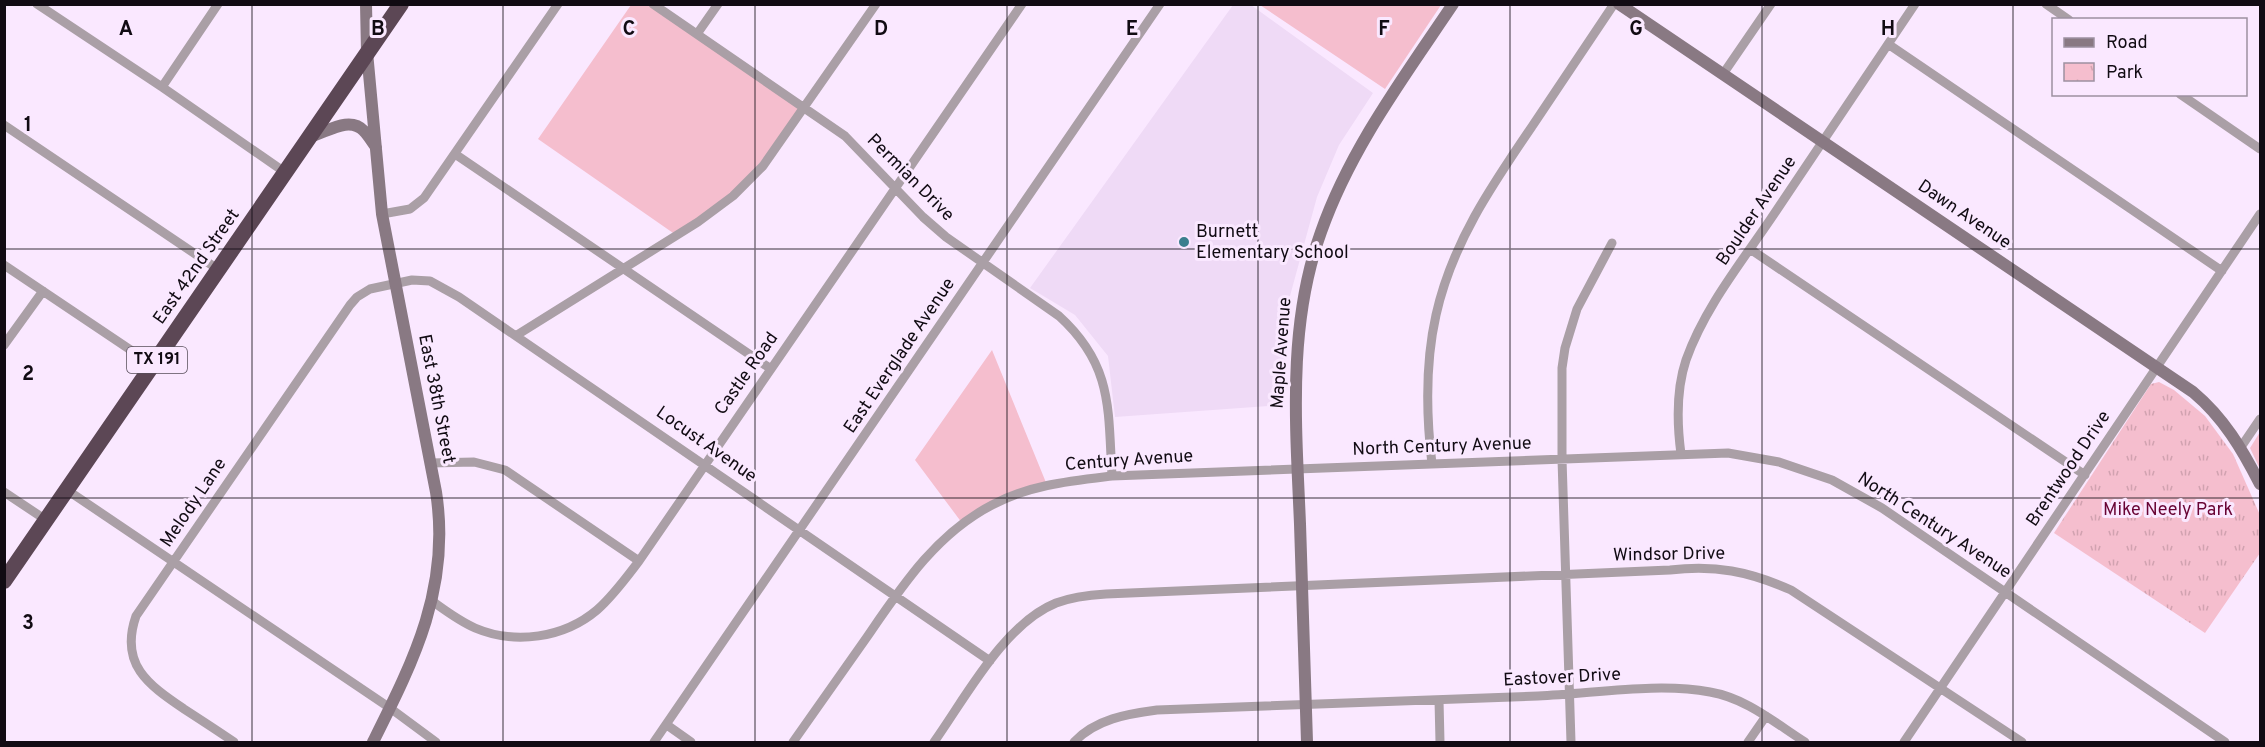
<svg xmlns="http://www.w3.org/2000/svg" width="2265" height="747" viewBox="0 0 2265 747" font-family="Overpass,sans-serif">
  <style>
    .built { fill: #efdaf6 }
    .green { fill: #f5bece }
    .park { fill: url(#park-tufts) }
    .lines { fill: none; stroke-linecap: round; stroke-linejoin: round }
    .street { stroke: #aa9fa6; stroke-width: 9 }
    .secondary { stroke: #897983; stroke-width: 12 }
    .highway { stroke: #5c4755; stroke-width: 16 }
    .grid { fill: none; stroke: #110b13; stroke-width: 1.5; stroke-opacity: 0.55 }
    .poi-dot { fill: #3a7e8d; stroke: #fae8ff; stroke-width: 2 }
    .labels { text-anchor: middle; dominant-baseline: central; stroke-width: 6; stroke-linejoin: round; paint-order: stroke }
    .shield { fill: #fae8ff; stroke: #574d5a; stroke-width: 1.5 }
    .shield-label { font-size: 16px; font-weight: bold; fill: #110b13 }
    .street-label { font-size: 18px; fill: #110b13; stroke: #fae8ff }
    .poi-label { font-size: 18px; fill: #110b13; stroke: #fae8ff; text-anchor: start }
    .park-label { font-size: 18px; fill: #680334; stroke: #fae8ff }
    .grid-label { font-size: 20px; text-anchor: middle; font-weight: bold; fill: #110b13; stroke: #fae8ff; stroke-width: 6; stroke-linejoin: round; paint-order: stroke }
  </style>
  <defs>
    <pattern id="park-tufts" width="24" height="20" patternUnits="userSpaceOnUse" patternTransform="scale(1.5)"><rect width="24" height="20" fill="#f5bece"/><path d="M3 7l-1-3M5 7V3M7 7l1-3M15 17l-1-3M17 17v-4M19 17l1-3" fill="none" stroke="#d1a2b0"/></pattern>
  </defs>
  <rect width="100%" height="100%" fill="#fae8ff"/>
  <path class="built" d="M1233,5H1251L1373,93L1339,145L1317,197L1290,296L1282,405L1115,417L1108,356L1075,315L1030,288Z"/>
  <path class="green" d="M631,5H653L805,108L734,195L676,235L538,139Z
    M1260,5H1441L1385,89Z
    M992,350L1047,485L1026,491L962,523L915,460Z
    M2260,432V469L2250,448Z"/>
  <path class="park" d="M2159,382L2174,390L2205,416L2233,454L2260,515V553L2205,633L2054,533L2151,384Z"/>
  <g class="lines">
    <path class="street" d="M37,4L162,87L286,173
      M653,4L845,136L923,217L946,237L1059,316C1113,365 1108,409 1112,476
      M2046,4L2069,20
      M697,34L718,4
      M1888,44L2222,271
      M1723,74L1771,4
      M162,87L218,4
      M2180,94L2260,149
      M4,125L219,270
      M455,154L771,369
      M382,214L410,209L424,198L558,4
      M1750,249L2085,475
      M4,265L153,365
      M517,335L698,222L733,196L763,166L876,4
      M4,345L43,291
      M2241,447L2260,419
      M1681,454C1677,424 1676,390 1686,360C1704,309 1740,264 1770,220C1818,148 1867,76 1915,4
      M430,463L474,462L505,470L639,561
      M1432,464C1426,414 1425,364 1436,315C1452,243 1492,185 1533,125C1560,85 1587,45 1614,4
      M67,490L390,708L436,742
      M4,492L46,520
      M432,601C446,611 459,621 475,628C515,645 564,638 597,610C613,596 626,578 639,561L1022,4
      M1439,700L1440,742
      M667,725L691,742
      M234,742C218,731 201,720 184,709C149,685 119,665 136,616L350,305L357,297L370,289L412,280L430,281L459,297L990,661
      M654,742L1160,4
      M793,742C818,707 842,672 867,637C902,586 936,534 992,505C1029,485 1070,481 1112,476L1728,453L1779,462L1832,480L1882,508L2225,742
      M934,742C966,697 1004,624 1056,603C1072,597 1089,595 1106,594L1670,570C1716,565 1748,571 1791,590L2022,742
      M1074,742C1096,719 1127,714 1157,710C1284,706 1411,701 1538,696C1592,694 1657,682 1710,692C1746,698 1775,723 1805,742
      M1571,742L1562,459V368L1565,348L1577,309L1612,243
      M1748,742L1766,716
      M1904,742L2260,214"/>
    <path class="secondary" d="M366,4L367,52L382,214L436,492C451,587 414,660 373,742
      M1619,4L2193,392C2224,418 2242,449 2260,484
      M309,137C326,133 349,115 364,131C369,136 372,142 376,147
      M1307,742C1305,670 1303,597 1300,524C1296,427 1287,326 1321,232C1350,149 1404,77 1453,4"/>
    <path class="highway" d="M4,581L401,4"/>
  </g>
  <path class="grid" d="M252,4V742M503,4V742M755,4V742M1007,4V742M1258,4V742M1510,4V742M1762,4V742M2013,4V742M4,249H2260M4,498H2260"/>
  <circle class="poi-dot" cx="1184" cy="242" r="6"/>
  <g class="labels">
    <rect class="shield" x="127" y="347" width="60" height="26" rx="4.5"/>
    <g class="shield-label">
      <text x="157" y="360">TX 191</text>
    </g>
    <g class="street-label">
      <text transform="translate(910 178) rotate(45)">Permian Drive</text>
      <text transform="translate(1757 211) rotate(-56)">Boulder Avenue</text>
      <text transform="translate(1964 215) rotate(34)">Dawn Avenue</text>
      <text transform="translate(197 267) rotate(-55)">East 42nd Street</text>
      <text transform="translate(1282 353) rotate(-86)">Maple Avenue</text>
      <text transform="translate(900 356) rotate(-56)">East Everglade Avenue</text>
      <text transform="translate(747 374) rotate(-55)">Castle Road</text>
      <text transform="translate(436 399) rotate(79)">East 38th Street</text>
      <text transform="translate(706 445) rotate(35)">Locust Avenue</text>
      <text transform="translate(1442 447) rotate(-2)">North Century Avenue</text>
      <text transform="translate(1129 461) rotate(-4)">Century Avenue</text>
      <text transform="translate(2069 469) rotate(-56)">Brentwood Drive</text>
      <text transform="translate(194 503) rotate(-56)">Melody Lane</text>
      <text transform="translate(1934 526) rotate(33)">North Century Avenue</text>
      <text transform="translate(1669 555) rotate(-1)">Windsor Drive</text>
      <text transform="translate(1562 678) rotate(-3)">Eastover Drive</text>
    </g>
    <g class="poi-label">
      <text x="1196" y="232">Burnett<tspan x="1196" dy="21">Elementary School</tspan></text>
    </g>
    <g class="park-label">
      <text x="2168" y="510">Mike Neely Park</text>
    </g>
  </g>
  <g class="grid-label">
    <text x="126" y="35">A</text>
    <text x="378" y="35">B</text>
    <text x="629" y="35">C</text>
    <text x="881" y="35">D</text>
    <text x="1132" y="35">E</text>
    <text x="1384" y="35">F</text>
    <text x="1636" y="35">G</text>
    <text x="1888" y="35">H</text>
    <text x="28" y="131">1</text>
    <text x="28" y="380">2</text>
    <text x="28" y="629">3</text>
  </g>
  <rect width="2265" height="747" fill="none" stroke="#110b13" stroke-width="12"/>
  <rect x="2052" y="18" width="195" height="78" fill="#fae8ff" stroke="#9d90a1" stroke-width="1.5"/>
  <rect x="2064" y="38" width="30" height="9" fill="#897983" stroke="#9d90a1" stroke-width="1.5"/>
  <text x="2106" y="48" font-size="18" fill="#110b13">Road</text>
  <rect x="2064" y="63" width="30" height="18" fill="url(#park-tufts)" stroke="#9d90a1" stroke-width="1.5"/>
  <text x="2106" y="78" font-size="18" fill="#110b13">Park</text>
</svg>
